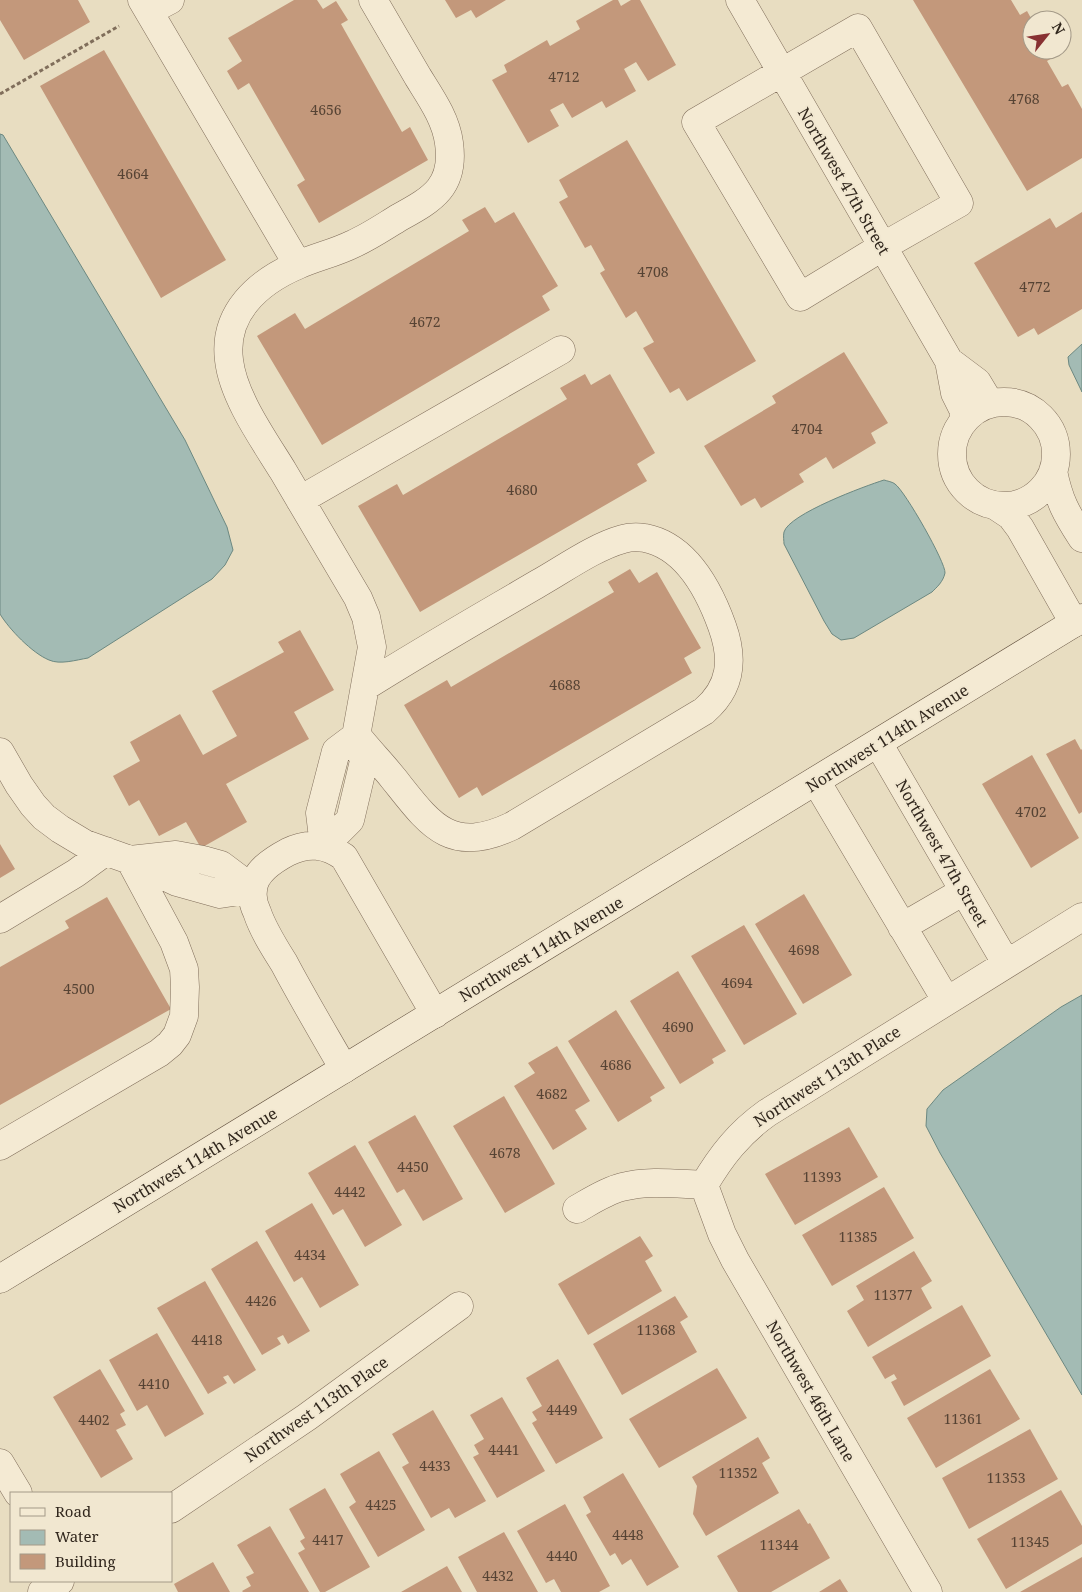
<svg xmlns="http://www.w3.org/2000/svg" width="1082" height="1592" viewBox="0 0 1082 1592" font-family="'Noto Serif',serif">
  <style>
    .water { fill: #a3bbb4; stroke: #6c8881 }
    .building { fill: #c3987b }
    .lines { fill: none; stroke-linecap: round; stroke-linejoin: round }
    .street-casing { stroke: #806e5b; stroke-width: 29 }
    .secondary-casing { stroke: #62503e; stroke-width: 29 }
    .path { stroke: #806e5b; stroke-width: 3; stroke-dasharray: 4 2.5; stroke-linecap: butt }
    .street { stroke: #f4ead3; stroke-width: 28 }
    .secondary { stroke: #f4ead3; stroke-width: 28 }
    .labels { text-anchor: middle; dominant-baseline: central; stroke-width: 4; stroke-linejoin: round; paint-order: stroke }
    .number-label { font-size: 14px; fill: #564334 }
    .street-label { font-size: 16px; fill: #31271d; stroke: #f1e7d0 }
  </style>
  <rect width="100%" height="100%" fill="#e8ddc1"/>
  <path class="water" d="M0,134L3,135L185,440L227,527L233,550L225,565L212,579L88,658C76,660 60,665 49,660C32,653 9,629 0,614Z
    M1082,344V392L1069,365L1068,357Z
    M884,480C887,481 893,482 895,484C905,491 946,563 945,573C943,582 937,587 932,592L854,638L841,640L832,634L824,621L784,544C784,541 783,536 784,532C789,514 865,486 884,480Z
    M1082,995V1395L940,1153L926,1126L927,1109L943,1090L1061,1007Z"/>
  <path class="building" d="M0,0H78L90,22L24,60L0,20Z
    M294,0H317L323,9L336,1L348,20L341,24L402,132L410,127L428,160L319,223L297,185L305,180L249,83L238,90L227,71L242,61L228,38Z
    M445,0H506L476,18L471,10L456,18Z
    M613,0H618L621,6L631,0H640L676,65L648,81L636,62L624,69L636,91L606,108L602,101L572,118L563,103L550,110L559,126L528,143L492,80L507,72L504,65L547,40L550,46L580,29L576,21Z
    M913,0H1011L1020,15L1027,11L1032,20V50H1050L1054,57L1047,61L1062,87L1068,84L1082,109V158L1027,191Z
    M104,50L226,260L161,298L40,86Z
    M627,140L756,361L687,401L679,388L670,393L643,348L654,342L636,311L626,318L600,273L605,270L591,245L585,248L559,202L568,197L559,180Z
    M485,207L495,223L514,212L558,286L542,296L550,310L322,445L257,336L295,313L305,329L469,231L462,220Z
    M1082,212V309L1038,335L1034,328L1018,337L974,263L1050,218L1056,228Z
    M844,352L888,423L871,433L876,443L833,469L826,457L799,474L804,482L761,508L755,498L741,506L704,446L776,403L772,396Z
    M585,374L591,385L610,374L655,453L637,464L647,481L420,612L358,506L397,484L403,495L567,399L560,388Z
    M630,569L639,583L657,572L701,648L684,658L692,673L482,796L477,787L459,798L404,705L447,680L451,687L614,592L608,582Z
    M300,630L334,690L294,712L309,739L226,784L247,822L201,848L186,822L159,836L139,800L129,806L113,776L140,761L130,742L180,714L203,755L237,736L212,691L284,652L278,642Z
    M1075,739L1081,750L1082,749V812L1079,814L1046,754Z
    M1032,755L1079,838L1031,868L982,784Z
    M0,844L15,869L0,878Z
    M804,894L852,975L803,1004L755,924Z
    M107,897L171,1009L0,1105V967L69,928L65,921Z
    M744,925L797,1014L744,1045L691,956Z
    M678,971L726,1051L712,1059L714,1063L680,1084L630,1001Z
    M616,1010L665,1088L650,1097L652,1101L618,1122L568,1041Z
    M557,1046L590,1101L575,1110L587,1129L553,1150L514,1086L535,1073L528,1063Z
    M504,1096L555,1184L505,1213L453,1126Z
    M415,1115L463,1199L423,1221L404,1189L397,1193L368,1142Z
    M849,1127L878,1177L795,1225L765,1174Z
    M355,1145L402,1225L365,1247L343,1209L333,1215L308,1173Z
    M884,1187L914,1238L832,1286L802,1235Z
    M312,1203L359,1285L320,1308L302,1277L294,1282L265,1231Z
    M640,1236L653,1256L645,1261L662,1291L588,1335L558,1284Z
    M257,1241L310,1331L288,1344L283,1335L277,1338L281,1344L262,1355L211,1269Z
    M914,1251L932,1281L921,1288L932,1308L868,1347L847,1311L864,1300L856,1286Z
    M205,1281L256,1370L234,1384L228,1375L223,1377L227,1383L208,1394L157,1308Z
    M675,1296L688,1317L680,1322L697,1352L622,1395L593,1344Z
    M962,1305L991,1356L904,1406L891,1382L897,1379L894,1374L885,1379L872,1357Z
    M157,1333L204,1414L165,1437L147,1405L137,1411L109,1360Z
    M558,1359L603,1438L556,1464L532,1423L537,1420L532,1412L542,1406L526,1378Z
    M717,1368L747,1418L659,1468L629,1419Z
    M100,1369L125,1411L120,1414L126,1425L116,1430L133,1459L101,1478L53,1397Z
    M990,1369L1020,1419L936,1468L907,1418Z
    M502,1397L545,1471L497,1498L473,1457L479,1454L474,1445L484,1439L470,1415Z
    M433,1410L486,1501L455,1518L449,1508L431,1518L402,1467L409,1463L392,1434Z
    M1030,1429L1058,1479L969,1529L942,1478Z
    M758,1437L770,1458L762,1463L779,1493L706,1536L693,1514L697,1486L692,1477Z
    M379,1451L425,1530L378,1557L349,1507L356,1502L340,1474Z
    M623,1473L679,1567L647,1586L631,1559L622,1565L615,1553L610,1556L586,1515L591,1512L583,1497Z
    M325,1488L370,1567L325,1592H320L298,1553L305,1549L300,1541L305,1538L289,1509Z
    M1061,1490L1082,1526V1544L1006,1589L977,1539Z
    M565,1504L610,1586L599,1592H561L554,1579L546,1583L517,1531Z
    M799,1509L808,1524L810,1523L830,1558L771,1592H738L717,1556Z
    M270,1526L309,1592H243L242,1591L251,1586L246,1577L254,1573L237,1545Z
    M504,1532L538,1592H477L458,1557Z
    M1082,1557V1592H1020Z
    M213,1562L230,1592H178L174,1584Z
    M447,1566L462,1592H401Z
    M840,1579L848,1592H819Z"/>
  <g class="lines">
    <defs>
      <path id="street" d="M142,0L298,265
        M740,0L949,361L955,393L963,409L964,418
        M149,11L170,0
        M858,28L959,203L882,247L800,297L696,122Z
        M949,361L977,382L986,397L992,402
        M952 454a52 52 0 1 1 104 0a52 52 0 1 1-104 0Z
        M1053,471C1059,501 1066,513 1082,538
        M300,500L561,350
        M996,506L1011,516L1020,528L1074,623
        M358,737C369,751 382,764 393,778C429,823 449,856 512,826L704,711C732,687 734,659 722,626C709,590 686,546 645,538C638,537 630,537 623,539C594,547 564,569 539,583C481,617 423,650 366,686
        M878,743L1006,963
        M0,752L19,785L33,805L44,817L60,829L85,844L130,860L177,882L220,894L253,889
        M816,781L946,1000
        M324,846L350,820L364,761L356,736L372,647L366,617L358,598C333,556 308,514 283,471C264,440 233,397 229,360C223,313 258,282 298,265C316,257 335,253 353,244C369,237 385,226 400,217C433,199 455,186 449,143C446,119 431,98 418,77C403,51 388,26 373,0
        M324,846L320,813L336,751L356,736
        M130,860L176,855L203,860L221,865L253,889
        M0,919L76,873L106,851
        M902,927L964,891
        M344,1069C324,1034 303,999 284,963C274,947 263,930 257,912C254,906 252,897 253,890C254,872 273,860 288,852C308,842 326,844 344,857L435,1014
        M0,1146L159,1053L170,1044L177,1035L184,1016L185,987L184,969L174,942L130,860
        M704,1185L722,1234L735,1260L928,1592
        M577,1209C591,1201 606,1191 622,1187C649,1180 677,1184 704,1185C721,1156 739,1133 767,1113L1082,917
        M0,1463L18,1493
        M171,1509L307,1417L459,1306
        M42,1592L60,1581"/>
      <path id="secondary" d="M0,1279L1082,618"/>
    </defs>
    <use href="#street" class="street-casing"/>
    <use href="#secondary" class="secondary-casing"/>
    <path class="path" d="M0,94L119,26"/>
    <use href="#street" class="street"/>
    <use href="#secondary" class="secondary"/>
  </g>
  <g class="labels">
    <g class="number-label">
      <text x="564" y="76">4712</text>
      <text x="1024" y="98">4768</text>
      <text x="326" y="109">4656</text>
      <text x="133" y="173">4664</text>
      <text x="653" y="271">4708</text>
      <text x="1035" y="286">4772</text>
      <text x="425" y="321">4672</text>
      <text x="807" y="428">4704</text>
      <text x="522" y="489">4680</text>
      <text x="565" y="684">4688</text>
      <text x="1031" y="811">4702</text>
      <text x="804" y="949">4698</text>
      <text x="737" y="982">4694</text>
      <text x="79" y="988">4500</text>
      <text x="678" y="1026">4690</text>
      <text x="616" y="1064">4686</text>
      <text x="552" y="1093">4682</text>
      <text x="505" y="1152">4678</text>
      <text x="413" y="1166">4450</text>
      <text x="822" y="1176">11393</text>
      <text x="350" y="1191">4442</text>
      <text x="858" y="1236">11385</text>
      <text x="310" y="1254">4434</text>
      <text x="893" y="1294">11377</text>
      <text x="261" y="1300">4426</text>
      <text x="656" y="1329">11368</text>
      <text x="207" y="1339">4418</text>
      <text x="154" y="1383">4410</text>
      <text x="562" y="1409">4449</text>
      <text x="963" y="1418">11361</text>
      <text x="94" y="1419">4402</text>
      <text x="504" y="1449">4441</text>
      <text x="435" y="1465">4433</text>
      <text x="738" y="1472">11352</text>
      <text x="1006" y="1477">11353</text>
      <text x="381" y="1504">4425</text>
      <text x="628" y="1534">4448</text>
      <text x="328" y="1539">4417</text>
      <text x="1030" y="1541">11345</text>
      <text x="779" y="1544">11344</text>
      <text x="562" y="1555">4440</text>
      <text x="498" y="1575">4432</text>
    </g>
    <g class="street-label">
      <text transform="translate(844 181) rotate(60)">Northwest 47th Street</text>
      <text transform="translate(887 738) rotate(-32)">Northwest 114th Avenue</text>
      <text transform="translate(942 853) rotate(60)">Northwest 47th Street</text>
      <text transform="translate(541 949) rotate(-31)">Northwest 114th Avenue</text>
      <text transform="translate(827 1076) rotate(-33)">Northwest 113th Place</text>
      <text transform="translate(195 1160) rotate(-31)">Northwest 114th Avenue</text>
      <text transform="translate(811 1391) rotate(60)">Northwest 46th Lane</text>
      <text transform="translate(316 1409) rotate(-35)">Northwest 113th Place</text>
    </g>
  </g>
  <rect x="10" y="1492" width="162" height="90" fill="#f1e7d0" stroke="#a49a88"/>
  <rect x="20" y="1508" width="25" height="8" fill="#f4ead3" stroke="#a49a88"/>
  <text x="55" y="1517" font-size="15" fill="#31271d">Road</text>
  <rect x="20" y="1530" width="25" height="15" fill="#a3bbb4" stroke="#a49a88"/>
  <text x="55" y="1542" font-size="15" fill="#31271d">Water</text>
  <rect x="20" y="1554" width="25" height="15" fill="#c3987b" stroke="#a49a88"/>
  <text x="55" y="1567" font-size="15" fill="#31271d">Building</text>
  <g transform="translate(1047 35) rotate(60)"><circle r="24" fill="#f1e7d0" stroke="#a49a88"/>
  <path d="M0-4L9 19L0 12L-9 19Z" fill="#883132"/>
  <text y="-8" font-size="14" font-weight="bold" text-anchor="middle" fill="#31271d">N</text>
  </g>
</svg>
